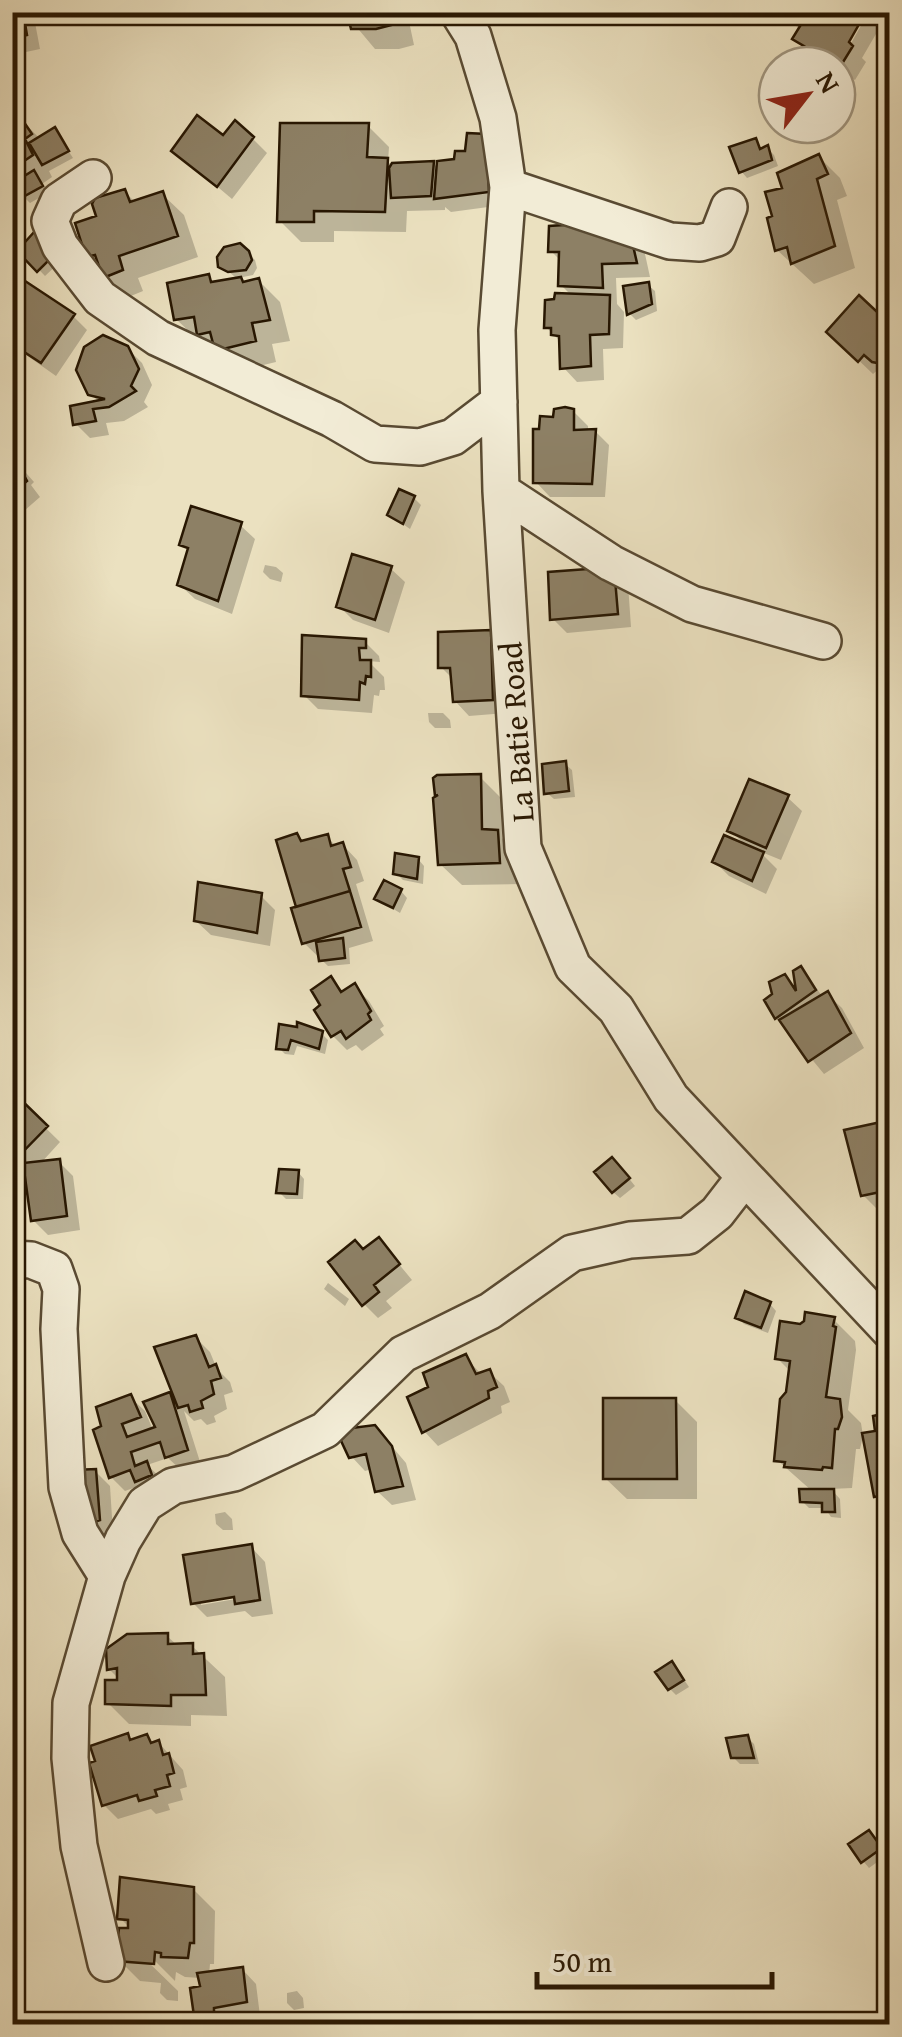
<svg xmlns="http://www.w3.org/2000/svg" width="902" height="2037" viewBox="0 0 902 2037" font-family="'Gentium Book Plus',serif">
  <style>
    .shadow { fill: #0003; fill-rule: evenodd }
    .building { fill: #8d8065; stroke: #281702; stroke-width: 2.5 }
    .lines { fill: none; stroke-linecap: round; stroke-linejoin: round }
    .street-casing { stroke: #594a32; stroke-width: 40 }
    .street { stroke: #f2ecd6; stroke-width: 35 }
    .labels { text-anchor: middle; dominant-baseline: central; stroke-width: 8; stroke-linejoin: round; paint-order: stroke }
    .street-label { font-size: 32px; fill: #281702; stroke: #f2ecd6 }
  </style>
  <rect width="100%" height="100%" fill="#ebe1c0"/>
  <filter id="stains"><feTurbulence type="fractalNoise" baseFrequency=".002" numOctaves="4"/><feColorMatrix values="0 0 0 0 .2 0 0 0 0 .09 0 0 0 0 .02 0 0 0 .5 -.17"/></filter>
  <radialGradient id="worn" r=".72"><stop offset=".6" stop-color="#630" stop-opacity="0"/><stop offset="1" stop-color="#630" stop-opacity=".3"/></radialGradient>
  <path class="shadow" d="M12,12H33L40,49L12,55Z
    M319,12H407L414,45L399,49H375L349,18L330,24Z
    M773,12H810L806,21L816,27L824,12H867L863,13L840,52L845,54L867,15L880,27L862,58L866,62L855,80L837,69V65H831L810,53L795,38L801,29Z
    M17,115L40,139L55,130L73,158L49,171L52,177L42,184L48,193L30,203L24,197L12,204V118Z
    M368,126L389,147L388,162L392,165L433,163L439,169L456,162L485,136L503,205L451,212L445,207V210L407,211L406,232L334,231V242H301L280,221Z
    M224,138L253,139L267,153L232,199L174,150Z
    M755,141L763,150L767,148L774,155L778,166L747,178L741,171Z
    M819,157L840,178L847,196L837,200L855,268L814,284L777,250L775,217L785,189Z
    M125,192L136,203L162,194L184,215L198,257L138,278L143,291L126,298L88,256L99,217Z
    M643,245L650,277L616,278L617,304L624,312L623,348L603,349L604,380L577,382L563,367L562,343L546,327L572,296L561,285V261L551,251Z
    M240,246L255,260L257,268L253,275L238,278L244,284L258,280L280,302L290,341L272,344L276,362L238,371L205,339L198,340L176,319L208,277L216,284L239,280L220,265Z
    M21,251L61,261L45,276Z
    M648,285L655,291L657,311L636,320L630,314Z
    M12,315L73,316L87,330L56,376L12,345Z
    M890,328V376L880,368L873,374L829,332Z
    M127,348L142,363L152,385L144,402L148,407L124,421L106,423L109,435L90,438L76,424L100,403L90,393Z
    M573,411L588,426V431H595L609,445L605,497H550L536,482L555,420Z
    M12,457L34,482L31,485L40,497L16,518L12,514Z
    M414,498L421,505L410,529L390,515Z
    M240,525L255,539L232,614L195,599L180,585L190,552L182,544Z
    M265,565L276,567L283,573L281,582L270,579L263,572Z
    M390,568L405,582L389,633L353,620L339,606Z
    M550,574L628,584L631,627L567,633L552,618Z
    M490,632L504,647L506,713L469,716L455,701L454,680L441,667Z
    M365,642L379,656L380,662L368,661L384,677L385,690H380L379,696L374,695L372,713L318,709L304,695Z
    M12,678L24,692L12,702Z
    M428,713H443L450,720L451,728H435L429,722Z
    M565,764L572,770L575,797L554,799L547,793Z
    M480,777L501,798L502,838L518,854L521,884L462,885L440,864L442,800L437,795Z
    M787,797L802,811L781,860L759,851L777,869L766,894L729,876L715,862L748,848L730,830Z
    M327,837L337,847L343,845L357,860L364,881L356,884L373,941L349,948L350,964L328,966L304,943L299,908Z
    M418,859L424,866L423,884L403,880L396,873Z
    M401,891L407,898L400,913L377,899Z
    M260,895L275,910L270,946L211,935L196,921Z
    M801,969L823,997L827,994L842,1008L864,1048L824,1074L777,1017L784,977L798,991Z
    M331,979L345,993L355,987L369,1001L384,1026L380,1029L384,1035L362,1051L356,1045L347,1050L333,1036L323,1006Z
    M281,1027L321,1033L328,1040L325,1054L297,1046L294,1055L285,1054L279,1048Z
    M14,1097L60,1142L40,1164L59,1162L73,1176L80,1230L48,1235L33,1220L28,1177L23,1181L12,1170Z
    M880,1125L890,1134V1207L877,1209L863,1195Z
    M619,1166L635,1186L620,1198L613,1192Z
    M298,1172L304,1179L303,1199H286L279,1192Z
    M379,1240L412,1280L386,1301L392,1308L378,1318L364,1304L363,1252Z
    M328,1283L349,1299L345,1306L324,1289Z
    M770,1304L776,1311L768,1333L744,1324L738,1317Z
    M833,1319L855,1341L856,1350L848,1410L861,1423L863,1436L860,1449H856L852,1488L831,1489L840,1499L841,1518L831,1517L825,1508H809L802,1501L812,1491L777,1460L791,1372L777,1358L801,1327Z
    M196,1338L210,1352L217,1369L230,1382L233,1392L224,1395L227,1409L214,1416L216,1422L207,1425L201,1419L194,1421L184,1411L201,1465L182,1471L168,1458L147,1465L161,1478L125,1491L111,1477L96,1431L130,1397L145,1411L153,1430L158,1428L169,1395L179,1405Z
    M465,1357L482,1375L489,1372L504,1386L510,1402L501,1406L502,1413L438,1446L424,1431L432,1388Z
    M675,1400L697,1422V1499H627L605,1478Z
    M890,1415V1508L877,1496L878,1433Z
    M389,1443L406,1463L416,1500L392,1505L377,1491L372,1469L365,1471L351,1456Z
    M95,1471L110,1486L113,1533L92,1537Z
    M225,1512L232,1519L233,1530H223L216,1524L215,1514Z
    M251,1547L265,1562L273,1614L252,1617L245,1611L207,1617L193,1603ZM246,1592L247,1597L201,1605V1600Z
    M167,1636L178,1646H192L225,1677L227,1716L191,1715V1726L129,1724L108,1703L123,1683L109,1669Z
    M678,1671L689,1687L676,1695L670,1689Z
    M127,1736L133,1741L146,1737L154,1745L159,1743L183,1770L187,1787L180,1789L183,1800L168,1804L170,1810L156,1814L151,1809L118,1819L104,1805Z
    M747,1737L754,1744L759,1764H740L733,1757Z
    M875,1839L887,1855L869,1868L863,1861Z
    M193,1889L215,1911L214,1964H210L209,1974L242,1969L256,1984L260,2016L228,2021V2024H206L197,2015L203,1988L201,1978L185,1977L176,1972L175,1981L147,1953L143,1957L178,1991V2001L167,2000L160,1993L161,1983L140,1981L119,1960L133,1931L120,1918Z
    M297,1991L303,1998L304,2008L294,2010L287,2003V1993Z"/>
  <path class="building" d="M12,12H23L27,35L12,38Z
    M347,12H392L395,24L376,29H351Z
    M821,12H866L849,42L853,46L840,67L792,39L805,18L815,23Z
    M17,112L32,134L25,139L33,155L12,169V115Z
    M197,115L223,135L235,120L254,137L217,187L171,151Z
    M280,123H369L367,157L388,158L385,212L314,211V222H277Z
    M55,127L69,151L42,165L29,143Z
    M467,133L487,134L489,192L434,199L437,161L454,159L455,151H465Z
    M756,138L760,149L768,145L772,160L739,173L729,147Z
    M819,154L828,174L817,179L835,246L791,264L787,247L775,251L767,218L772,216L765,192L782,188L777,173Z
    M434,161L431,196L391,198L389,168L392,163Z
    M34,170L43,186L21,198L13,183Z
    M125,189L130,202L163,191L178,236L119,256L123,270L103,278L95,255L86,257L75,223L96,216L92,204L95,198Z
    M579,224L629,228L637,263L602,264L603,288L558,286L559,252H548L549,226Z
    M35,231L56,253L37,272L17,251Z
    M240,243L249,251L252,260L246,270L228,272L218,267L217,257L224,247Z
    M209,274L211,282L241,277L243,282L259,278L270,320L252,323L256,341L215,351L210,332L197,335L194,317L174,320L167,283Z
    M16,275L75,314L41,363L12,344V281Z
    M649,282L652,304L627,315L623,286Z
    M555,293L610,295L609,334L590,335L591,366L560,369L559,336L551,335V328H544L545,300L554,299Z
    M859,295L890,324L888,365L872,362L864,355L858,362L826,332Z
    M103,335L128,346L139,369L131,386L136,391L109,407L93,409L96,421L73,425L70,406L105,399L88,395L76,370L84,347Z
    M565,407L574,409V430L596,429L592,484L533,483V429H539L540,416L553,417L554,409Z
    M12,453L27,481L12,494Z
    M399,489L415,496L403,524L387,515Z
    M191,506L242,522L218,601L177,585L188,548L179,545Z
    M352,554L392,566L375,620L336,607Z
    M614,567L618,614L550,620L548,572Z
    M491,630L493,700L453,702L450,668H438V632Z
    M302,635L366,639V648H359L360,660H371V677L366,676L365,684L360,682L359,700L301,696Z
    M566,761L569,791L544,794L542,764Z
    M481,774L482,829L498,830L500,863L438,865L433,798L438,795L435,796L433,778L437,775Z
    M749,779L789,795L766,848L727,831Z
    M297,833L301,841L328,834L331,846L343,842L351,867L343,869L350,891L296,907L276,840Z
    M724,835L764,852L752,881L712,862Z
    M395,853L419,857L417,879L393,874Z
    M384,880L402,889L393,908L374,899Z
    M198,882L262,893L257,933L194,921Z
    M350,891L361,927L302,944L291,908Z
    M343,938L345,958L319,961L316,942Z
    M801,966L816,990L775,1019L764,1000L772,994L769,982L785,974L796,991L793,971Z
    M331,976L341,992L355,983L371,1011L368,1014L371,1020L346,1039L341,1031L331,1037L314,1010L320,1005L311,990Z
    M828,991L851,1033L808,1062L779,1020Z
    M297,1022L323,1031L319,1049L291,1040L288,1050L276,1049L279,1024L297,1027Z
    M14,1093L48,1126L12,1163V1095Z
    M881,1122L890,1150V1190L861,1196L844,1130Z
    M612,1157L630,1178L612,1193L594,1172Z
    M60,1159L67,1216L31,1221L23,1163Z
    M279,1169L299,1170L297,1194L276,1193Z
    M379,1237L400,1264L374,1285L379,1292L362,1306L328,1262L355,1240L363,1249Z
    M745,1291L771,1302L761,1328L735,1318Z
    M805,1312L835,1317L833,1326L836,1327L826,1397L840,1399L842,1417L838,1429H835L832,1468L823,1467L822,1470L784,1467L785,1462L774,1461L780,1399L786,1392L790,1361L775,1359L780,1321L800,1324L804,1321Z
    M196,1335L209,1367L216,1364L221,1378L211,1381L214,1394L201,1401L203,1408L190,1412L188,1405L178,1408L154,1347Z
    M466,1354L476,1374L490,1369L497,1387L488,1391L489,1398L422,1433L407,1397L428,1387L423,1373Z
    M170,1392L188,1450L165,1458L160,1442L131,1452L135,1466L147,1461L152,1475L135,1482L130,1470L109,1478L93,1430L101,1426L96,1407L131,1394L141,1417L122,1424L127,1437L155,1427L143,1402Z
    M603,1398H676L677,1479H603Z
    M890,1412V1494L874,1497L862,1433L875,1431L873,1416Z
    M375,1425L392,1446L403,1486L375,1492L366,1454L349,1458L336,1430Z
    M96,1469L100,1520L88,1524L74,1470Z
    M799,1489H834L835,1512H822V1503L800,1502Z
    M252,1544L260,1600L235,1604L234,1597L191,1604L183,1555Z
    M168,1633V1644L193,1643V1654L204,1653L206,1695H171V1706L105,1704V1680H117V1668L107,1670L106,1649L127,1634Z
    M672,1661L684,1680L668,1690L655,1672Z
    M128,1733L130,1740L147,1734L151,1743L159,1740L163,1755L169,1753L174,1773L167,1775L170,1786L155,1790L157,1796L139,1801L137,1795L102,1806L89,1763L95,1761L90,1746Z
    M748,1735L754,1758H731L726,1738Z
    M869,1830L882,1848L861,1863L848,1844Z
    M120,1877L194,1887V1943H190L188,1958L161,1957V1953L155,1952L154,1964L116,1961L119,1928H128V1920L117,1919Z
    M243,1967L247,2002L214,2008V2012L194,2016L190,1988L200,1986L197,1973Z"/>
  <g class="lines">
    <defs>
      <path id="street" d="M458,12L473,36L498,118L508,187L497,330L501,491L523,848L573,967L616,1009L671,1098L890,1331
        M93,178L59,201L50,221L60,246L100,298L158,338L332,419L375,444L420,447L453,437L499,402
        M508,187L670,241L700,243L717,238L729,207
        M501,491L611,563L692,604L823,641
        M12,1259L31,1260L54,1269L61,1289L59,1329L67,1487L80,1533L107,1576
        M106,1963L79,1846L70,1758L71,1703L107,1576L123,1540L145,1504L173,1486L234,1473L325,1430L403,1354L490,1311L572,1253L630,1240L688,1236L717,1213L744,1178"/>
    </defs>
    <use href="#street" class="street-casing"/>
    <use href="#street" class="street"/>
  </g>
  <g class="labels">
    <g class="street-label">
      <text transform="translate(516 732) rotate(-94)">La Batie Road</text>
    </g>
  </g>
  <rect width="902" height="2037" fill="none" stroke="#ebe1c0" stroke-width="50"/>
  <rect x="15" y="15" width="872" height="2007" fill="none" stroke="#281702" stroke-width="5"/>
  <rect x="25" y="25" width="852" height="1987" fill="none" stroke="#281702" stroke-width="2.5"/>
  <g transform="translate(807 95) rotate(59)"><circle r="48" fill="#f2ecd6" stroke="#a19781" stroke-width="2.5"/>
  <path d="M0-8L18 38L0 25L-18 38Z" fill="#8f2418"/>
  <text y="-15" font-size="28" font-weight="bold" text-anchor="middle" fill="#281702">N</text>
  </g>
  <path d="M537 1972v15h235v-15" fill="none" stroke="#281702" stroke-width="5"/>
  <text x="552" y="1972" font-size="30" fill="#281702" stroke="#f2ecd6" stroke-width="8" paint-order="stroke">50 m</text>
  <rect width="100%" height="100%" filter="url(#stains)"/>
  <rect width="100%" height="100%" fill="url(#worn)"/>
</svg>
